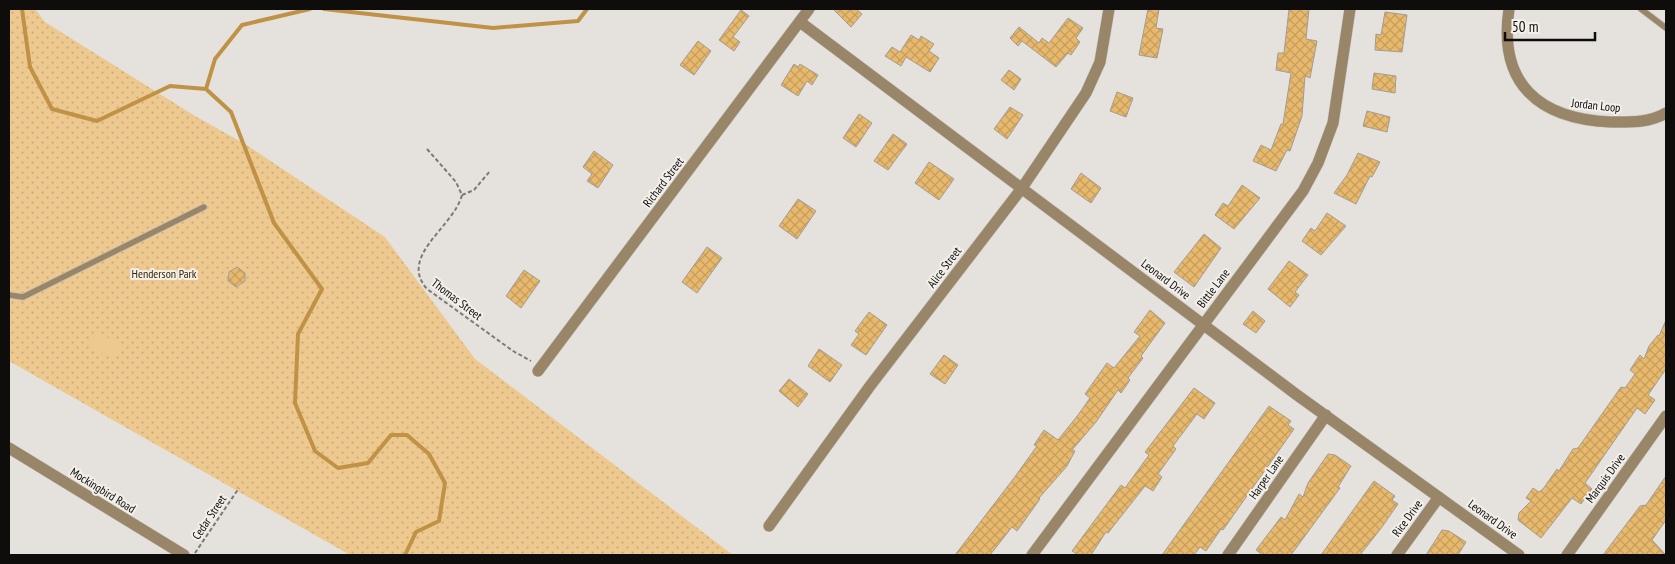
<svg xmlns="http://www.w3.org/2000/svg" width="1675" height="564" viewBox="0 0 1675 564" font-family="'PT Sans Narrow',sans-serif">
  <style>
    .park { fill: url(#park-dots) }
    .garden { fill: #eec98f }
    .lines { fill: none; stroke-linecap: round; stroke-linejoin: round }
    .stream { stroke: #c09245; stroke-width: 4 }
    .building { fill: url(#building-cross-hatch); stroke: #a09d98 }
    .service-casing { stroke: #c3c0bb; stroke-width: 7 }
    .minor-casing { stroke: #c3c0bb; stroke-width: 12 }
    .path { stroke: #7c7a77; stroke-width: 2; stroke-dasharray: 4 2.5; stroke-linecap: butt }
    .service { stroke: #998567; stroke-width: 5.5 }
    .minor { stroke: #998567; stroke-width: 11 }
    .labels { text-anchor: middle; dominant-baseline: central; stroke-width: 4; stroke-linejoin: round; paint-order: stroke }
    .street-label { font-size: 12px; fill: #0e0d0b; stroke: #f3efea }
    .park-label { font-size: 12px; fill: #382503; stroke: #f3efea }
  </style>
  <defs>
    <pattern id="park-dots" width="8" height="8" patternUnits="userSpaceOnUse" patternTransform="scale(1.25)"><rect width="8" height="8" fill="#eec98f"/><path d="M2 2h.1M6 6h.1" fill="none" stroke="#cbab7a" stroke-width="1.8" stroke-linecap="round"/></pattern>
    <pattern id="building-cross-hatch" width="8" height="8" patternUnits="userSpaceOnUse" patternTransform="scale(1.25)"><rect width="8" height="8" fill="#e8b96c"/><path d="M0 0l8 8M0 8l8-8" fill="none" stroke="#c69e5c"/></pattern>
  </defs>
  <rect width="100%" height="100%" fill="#e5e2dd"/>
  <path class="park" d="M9,9H35L45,22L195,116L245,144L385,237L475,359L733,555H350L9,361Z"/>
  <path class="garden" d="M95,333L121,343L115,358L89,348Z"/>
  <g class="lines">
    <path class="stream" d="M22,9L30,67L52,109L97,121L170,86L206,89L231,112L274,223L322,289L298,334L295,403L315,451L338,468L368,463L391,435H407L429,454L445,483L439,521L416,532L405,555
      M324,9L493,28L578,21L587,9
      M206,89L215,59L242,25L310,9"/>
  </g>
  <path class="building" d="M833,9H856L862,14L851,27Z
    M1148,9H1159L1156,28L1163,29L1157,58L1139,55Z
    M1289,9H1309L1306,39L1317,41L1310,78L1305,76L1302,116L1290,151L1287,150L1276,171L1253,161L1261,145L1271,150L1281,124H1283L1291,73L1276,70L1278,53H1284Z
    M741,10L749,16L733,37L740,42L734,51L719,40Z
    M1385,12L1407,15L1402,52L1375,50L1376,34L1381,35Z
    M1068,18L1083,28L1076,38L1080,42L1071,55L1068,53L1056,67L1022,41L1018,46L1010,38L1019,27L1039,43L1042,38L1049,43Z
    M911,35L919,40L921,36L934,44L929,51L939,58L930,72L906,57L901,66L885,56L892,47L900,52Z
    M698,41L711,51L694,75L680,65Z
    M794,64L798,67L800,64L818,75L812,85L807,81L798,96L781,85Z
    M1009,70L1021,79L1014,90L1001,80Z
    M1374,73L1396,76L1395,93L1372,89Z
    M1117,92L1133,98L1126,117L1110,111Z
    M1010,107L1023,115L1007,139L994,129Z
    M1367,111L1390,117L1387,132L1363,126Z
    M859,114L872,123L856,147L843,138Z
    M893,134L907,144L888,170L874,161Z
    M594,151L613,165L598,188L587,181L592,174L583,167Z
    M1358,153L1380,162L1372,177L1370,176L1356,204L1334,193L1347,175Z
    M929,162L954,179L939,200L915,183Z
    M1081,173L1101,188L1091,203L1071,189Z
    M1242,185L1260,198L1234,229L1215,215L1223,203L1228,206Z
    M798,199L816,211L797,239L779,226Z
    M1327,213L1346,226L1321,255L1302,241L1311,228L1315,231Z
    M1204,234L1221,248L1194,287L1174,272Z
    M707,247L722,258L697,293L682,282Z
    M1289,261L1308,275L1295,292L1299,295L1290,307L1268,289Z
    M237,267L245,273V281L236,287L228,281L229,272Z
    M524,270L540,281L521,308L506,296Z
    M1150,310L1165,323L1141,356L1143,358L1128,378L1130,380L1121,393L1118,390L1096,422L1072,450L1075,451L1067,466L1039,498L1040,499L1017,531L1012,527L990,555H955L1014,478L1037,446L1034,445L1044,430L1058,440L1078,415L1090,398L1085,394L1107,363L1114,368L1140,336L1134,332Z
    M1253,311L1265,321L1256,333L1243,324Z
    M869,312L887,325L866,355L851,345L859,334L855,331Z
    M1666,320V369L1648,395L1655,400L1645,414L1637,408L1585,483L1592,489L1581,504L1572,498L1541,538L1518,520L1519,513L1531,501L1526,498L1533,488L1539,492L1543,489L1557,469L1559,471L1573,449L1578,448L1621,387L1625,388L1635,374L1630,370L1640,355L1644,359L1649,346L1658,335L1659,336Z
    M819,349L842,365L830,382L808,366Z
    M944,355L958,365L945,384L930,374Z
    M789,379L808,394L798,407L779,391Z
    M1194,388L1215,403L1204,419L1197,414L1173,446L1176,449L1158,474L1162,477L1153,491L1145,486L1108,533L1106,532L1091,555H1078L1072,551L1121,485L1125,488L1149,455L1145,452Z
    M1269,406L1291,421L1288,425L1294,429L1223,530L1221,529L1206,551L1200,547L1194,555H1162Z
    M1328,454L1335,455L1351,466L1338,487L1340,488L1291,555H1263L1256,550L1281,517L1285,520L1299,494L1303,497L1308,483Z
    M1666,476V520L1652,540L1666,555H1603L1640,506L1646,505Z
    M1374,481L1395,496L1392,500L1398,504L1382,527L1360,555H1321Z
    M1442,530L1449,531L1466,542L1458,555H1426Z"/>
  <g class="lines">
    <defs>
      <path id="service" d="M1641,9L1666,28
        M9,295L23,297L204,207"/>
      <path id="minor" d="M1509,9C1498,84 1539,119 1611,122C1630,122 1649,123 1666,113
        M800,22L1297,395L1519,555
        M538,371L809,9
        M9,448L184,555
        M769,526L870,386L1022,188L1086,93L1100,62L1109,9
        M1032,555L1303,191L1318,163L1333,123L1350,9
        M1228,555L1326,415
        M1397,555L1439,497
        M1567,555L1666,416"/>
    </defs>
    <use href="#service" class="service-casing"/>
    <use href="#minor" class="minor-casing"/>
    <path class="path" d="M427,149L456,182L462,195C453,228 398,256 427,289L513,351L531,361
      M462,195L474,190L490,171
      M195,553L239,488"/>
    <use href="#service" class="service"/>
    <use href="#minor" class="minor"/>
  </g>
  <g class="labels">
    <g class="street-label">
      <text transform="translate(1596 105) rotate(6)">Jordan Loop</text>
      <text transform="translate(663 182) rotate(-53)">Richard Street</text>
      <text transform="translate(944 267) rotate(-53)">Alice Street</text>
      <text transform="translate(1166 279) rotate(37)">Leonard Drive</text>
      <text transform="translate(1213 288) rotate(-53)">Bittle Lane</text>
      <text transform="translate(457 299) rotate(37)">Thomas Street</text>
      <text transform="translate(1266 477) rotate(-55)">Harper Lane</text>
      <text transform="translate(1605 478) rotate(-54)">Marquis Drive</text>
      <text transform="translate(103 490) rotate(32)">Mockingbird Road</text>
      <text transform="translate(209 517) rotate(-56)">Cedar Street</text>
      <text transform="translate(1407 518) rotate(-54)">Rice Drive</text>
      <text transform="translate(1493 519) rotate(36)">Leonard Drive</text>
    </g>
    <g class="park-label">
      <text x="164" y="273">Henderson Park</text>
    </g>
  </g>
  <rect width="1675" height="564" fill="none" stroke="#0e0d0b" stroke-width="20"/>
  <path d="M1505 32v8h90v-8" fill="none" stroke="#0e0d0b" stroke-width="2.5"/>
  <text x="1512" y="32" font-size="15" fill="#0e0d0b" stroke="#f3efea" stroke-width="4" paint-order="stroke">50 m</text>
</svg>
